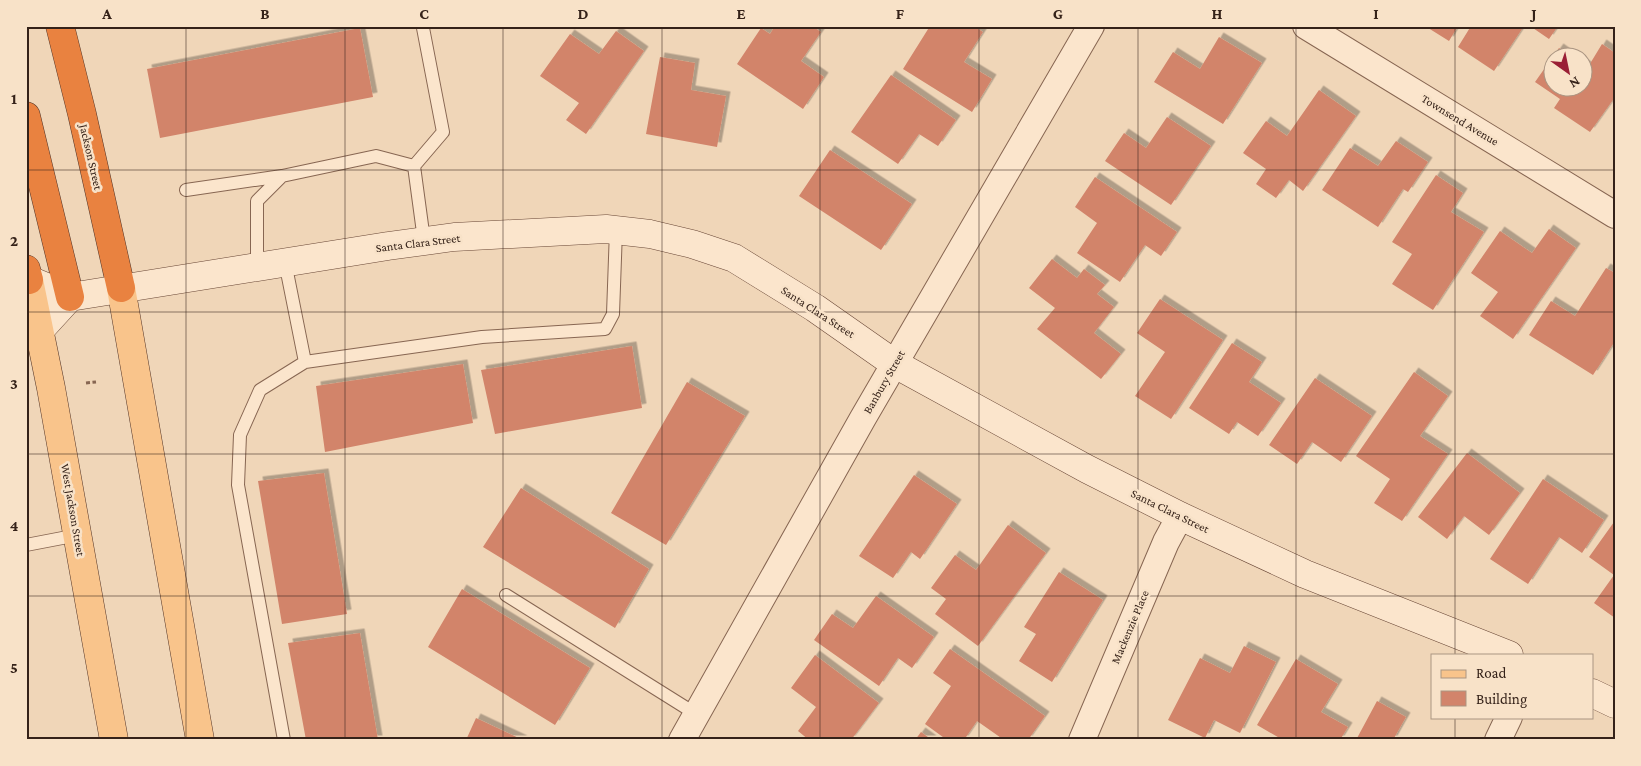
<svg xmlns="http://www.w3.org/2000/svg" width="1641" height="766" viewBox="0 0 1641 766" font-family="'Crimson Pro',serif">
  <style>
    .building { fill: #d2846b; filter: url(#shadow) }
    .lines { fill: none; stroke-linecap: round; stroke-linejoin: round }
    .lane-casing { stroke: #876652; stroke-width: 14 }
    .street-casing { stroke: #876652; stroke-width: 28 }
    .secondary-casing { stroke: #694736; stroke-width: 29 }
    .primary-casing { stroke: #543528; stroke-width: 29 }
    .highway-casing { stroke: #543528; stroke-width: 29 }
    .path { stroke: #876652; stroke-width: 3; stroke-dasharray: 4 2.5; stroke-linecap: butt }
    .lane { stroke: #fbe5cc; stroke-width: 12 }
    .street { stroke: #fbe5cc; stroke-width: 26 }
    .secondary { stroke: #fbe5cc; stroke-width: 28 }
    .primary { stroke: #f9c48b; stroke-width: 28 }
    .highway { stroke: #e98240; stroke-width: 28 }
    .grid { fill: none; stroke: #352219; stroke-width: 1; stroke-opacity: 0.55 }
    .labels { text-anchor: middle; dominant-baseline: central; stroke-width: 5; stroke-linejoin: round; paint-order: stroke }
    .street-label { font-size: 12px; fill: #352219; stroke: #f8e2c8 }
    .neatline { fill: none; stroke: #352219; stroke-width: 2 }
    .grid-label { font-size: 16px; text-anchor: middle; font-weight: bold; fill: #352219 }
  </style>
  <defs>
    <filter id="shadow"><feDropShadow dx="4.5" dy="-4.5" stdDeviation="0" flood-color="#0004"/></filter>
  </defs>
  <rect width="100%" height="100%" fill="#f0d6b8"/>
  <path class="building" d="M775,26H812L821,32L801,61L824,77L803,109L737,64L761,28L770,34Z
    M930,26H973L983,32L964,62L992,79L972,112L903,69Z
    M1425,26H1458L1449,41Z
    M1471,26H1524L1494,71L1458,47Z
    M1530,26H1558L1549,39Z
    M360,28L373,97L160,138L147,69Z
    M616,31L644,51L586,134L566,120L579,103L540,76L570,34L599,54Z
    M1219,37L1262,63L1223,124L1154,82L1173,52L1200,69Z
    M1602,44L1615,53V97L1590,132L1554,108L1560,99L1535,82L1559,48L1573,58H1554V88H1584V64L1588,67Z
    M660,57L695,63L691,90L726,96L717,147L646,134Z
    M891,75L956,120L938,146L919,134L898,164L851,132Z
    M1319,90L1356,116L1303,191L1289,180L1276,198L1256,184L1266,169L1243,153L1266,121L1287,136Z
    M1167,117L1211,146L1171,205L1105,161L1124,133L1146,148Z
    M1396,141L1428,162L1408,192L1403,189L1378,227L1322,190L1350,148L1378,166Z
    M830,150L912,204L881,250L799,196Z
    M1436,175L1463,193L1451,212L1484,232L1433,310L1392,284L1412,254L1392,242Z
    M1095,177L1177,232L1161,256L1145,245L1120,282L1077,253L1097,223L1075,207Z
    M1549,229L1576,248L1513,339L1480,316L1498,292L1471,273L1500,231L1532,253Z
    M1052,259L1077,278L1084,269L1105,285L1097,294L1114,307L1094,333L1121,354L1101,379L1037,329L1055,308L1029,288Z
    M1606,268L1615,273V341L1593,375L1529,335L1551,301L1575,316Z
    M1160,299L1223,340L1171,419L1135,396L1165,352L1137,333Z
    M1232,343L1262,362L1249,382L1281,403L1258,436L1237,422L1229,434L1189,408Z
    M632,346L642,408L495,434L481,370Z
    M463,364L473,423L325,452L316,386Z
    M1414,372L1448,396L1420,436L1448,454L1402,521L1374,503L1390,479L1356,456Z
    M1315,378L1372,416L1341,462L1312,442L1297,464L1269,445Z
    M687,382L745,416L666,545L611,513Z
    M1467,453L1520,493L1489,535L1464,516L1447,539L1418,517Z
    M324,473L347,614L282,624L258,481Z
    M914,475L957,504L920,559L911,552L893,578L859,556Z
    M1543,479L1604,520L1582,553L1559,537L1528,584L1490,559Z
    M521,488L649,569L615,628L483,547Z
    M1614,522L1615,523V618L1594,603L1614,575L1589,557Z
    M1008,525L1046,553L978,646L935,614L946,599L931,588L955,555L976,570Z
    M1059,572L1103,600L1052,682L1019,661L1036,634L1024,627Z
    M462,589L590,668L555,725L428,647Z
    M876,596L934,637L912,668L898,658L879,686L814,640L832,614L853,628Z
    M360,633L378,740H306L288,643Z
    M1244,646L1276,662L1240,733L1214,720L1205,738L1168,720L1200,658L1230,673Z
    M950,649L1045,716L1028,740H1004L977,721L964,740H947L925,724L951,686L933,673Z
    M815,655L879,703L851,740H809L798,731L816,707L791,688Z
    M1296,659L1338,684L1321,712L1348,727L1340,740H1283L1257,725Z
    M1377,701L1406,717L1393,740H1356Z
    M476,718L523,740H466Z
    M921,732L932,740H915Z"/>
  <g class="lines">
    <defs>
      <path id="lane" d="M414,166L443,132L423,28
        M186,190L282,176
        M285,262L305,362
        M257,267V201L282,176L376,156L414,166L424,240
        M26,545L78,535
        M506,595L696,714
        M284,740L238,485L240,435L260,390L305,362L482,337L605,329L613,314L616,230"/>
      <path id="street" d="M1306,26L1615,215
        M682,740L863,418L1091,26
        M1082,740L1166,542L1180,516
        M1498,740L1509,717"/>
      <path id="secondary" d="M26,281L29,280L70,297L388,246L454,237L606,229L650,234L692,244L734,258L815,308L895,364L1087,469L1180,516L1305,574L1509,655
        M26,335L38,332L70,297
        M1592,693L1615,704"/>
      <path id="primary" d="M29,280L51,388L114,740
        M121,288L200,740"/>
      <path id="highway" d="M60,26L82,114L121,288
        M26,116L70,297
        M26,269L29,280"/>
    </defs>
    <use href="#lane" class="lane-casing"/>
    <use href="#street" class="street-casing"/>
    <use href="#secondary" class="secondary-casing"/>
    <use href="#primary" class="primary-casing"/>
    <use href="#highway" class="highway-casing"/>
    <path class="path" d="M86,383L96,382"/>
    <use href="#lane" class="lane"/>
    <use href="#street" class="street"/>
    <use href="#secondary" class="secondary"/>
    <use href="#primary" class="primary"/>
    <use href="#highway" class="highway"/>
  </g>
  <path class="grid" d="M186,26V740M345,26V740M503,26V740M662,26V740M820,26V740M979,26V740M1138,26V740M1296,26V740M1455,26V655M26,170H1615M26,312H1615M26,454H1615M26,596H1615M1455,717V740"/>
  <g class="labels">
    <g class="street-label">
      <text transform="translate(1460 120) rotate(31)">Townsend Avenue</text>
      <text transform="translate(91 157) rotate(77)">Jackson Street</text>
      <text transform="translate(418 243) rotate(-7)">Santa Clara Street</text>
      <text transform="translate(818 312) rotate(33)">Santa Clara Street</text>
      <text transform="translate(884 382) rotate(-60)">Banbury Street</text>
      <text transform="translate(73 510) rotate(80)">West Jackson Street</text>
      <text transform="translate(1170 511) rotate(26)">Santa Clara Street</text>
      <text transform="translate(1130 627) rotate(-67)">Mackenzie Place</text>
    </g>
  </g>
  <rect width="1641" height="766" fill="none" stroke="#f8e2c8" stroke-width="55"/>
  <rect x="1431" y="654" width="162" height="65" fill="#f8e2c8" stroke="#aa9582"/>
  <rect x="1441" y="670" width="25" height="8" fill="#f9c48b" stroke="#aa9582"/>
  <text x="1476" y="678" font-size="15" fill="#352219">Road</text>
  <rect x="1441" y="691" width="25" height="15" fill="#d2846b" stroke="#aa9582"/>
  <text x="1476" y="704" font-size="15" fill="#352219">Building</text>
  <g transform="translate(1568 72) rotate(147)"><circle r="24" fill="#f8e2c8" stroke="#aa9582"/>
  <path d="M0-4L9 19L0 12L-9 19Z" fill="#9a1f35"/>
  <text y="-8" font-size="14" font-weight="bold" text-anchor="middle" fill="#352219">N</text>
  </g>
  <rect x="28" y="28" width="1586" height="710" class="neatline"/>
  <g class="grid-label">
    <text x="107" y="19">A</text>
    <text x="265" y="19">B</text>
    <text x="424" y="19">C</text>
    <text x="583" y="19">D</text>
    <text x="741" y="19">E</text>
    <text x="900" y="19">F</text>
    <text x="1058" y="19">G</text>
    <text x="1217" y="19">H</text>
    <text x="1376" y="19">I</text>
    <text x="1534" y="19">J</text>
    <text x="14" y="104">1</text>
    <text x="14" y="246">2</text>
    <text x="14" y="389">3</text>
    <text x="14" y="531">4</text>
    <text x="14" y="673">5</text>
  </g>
</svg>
